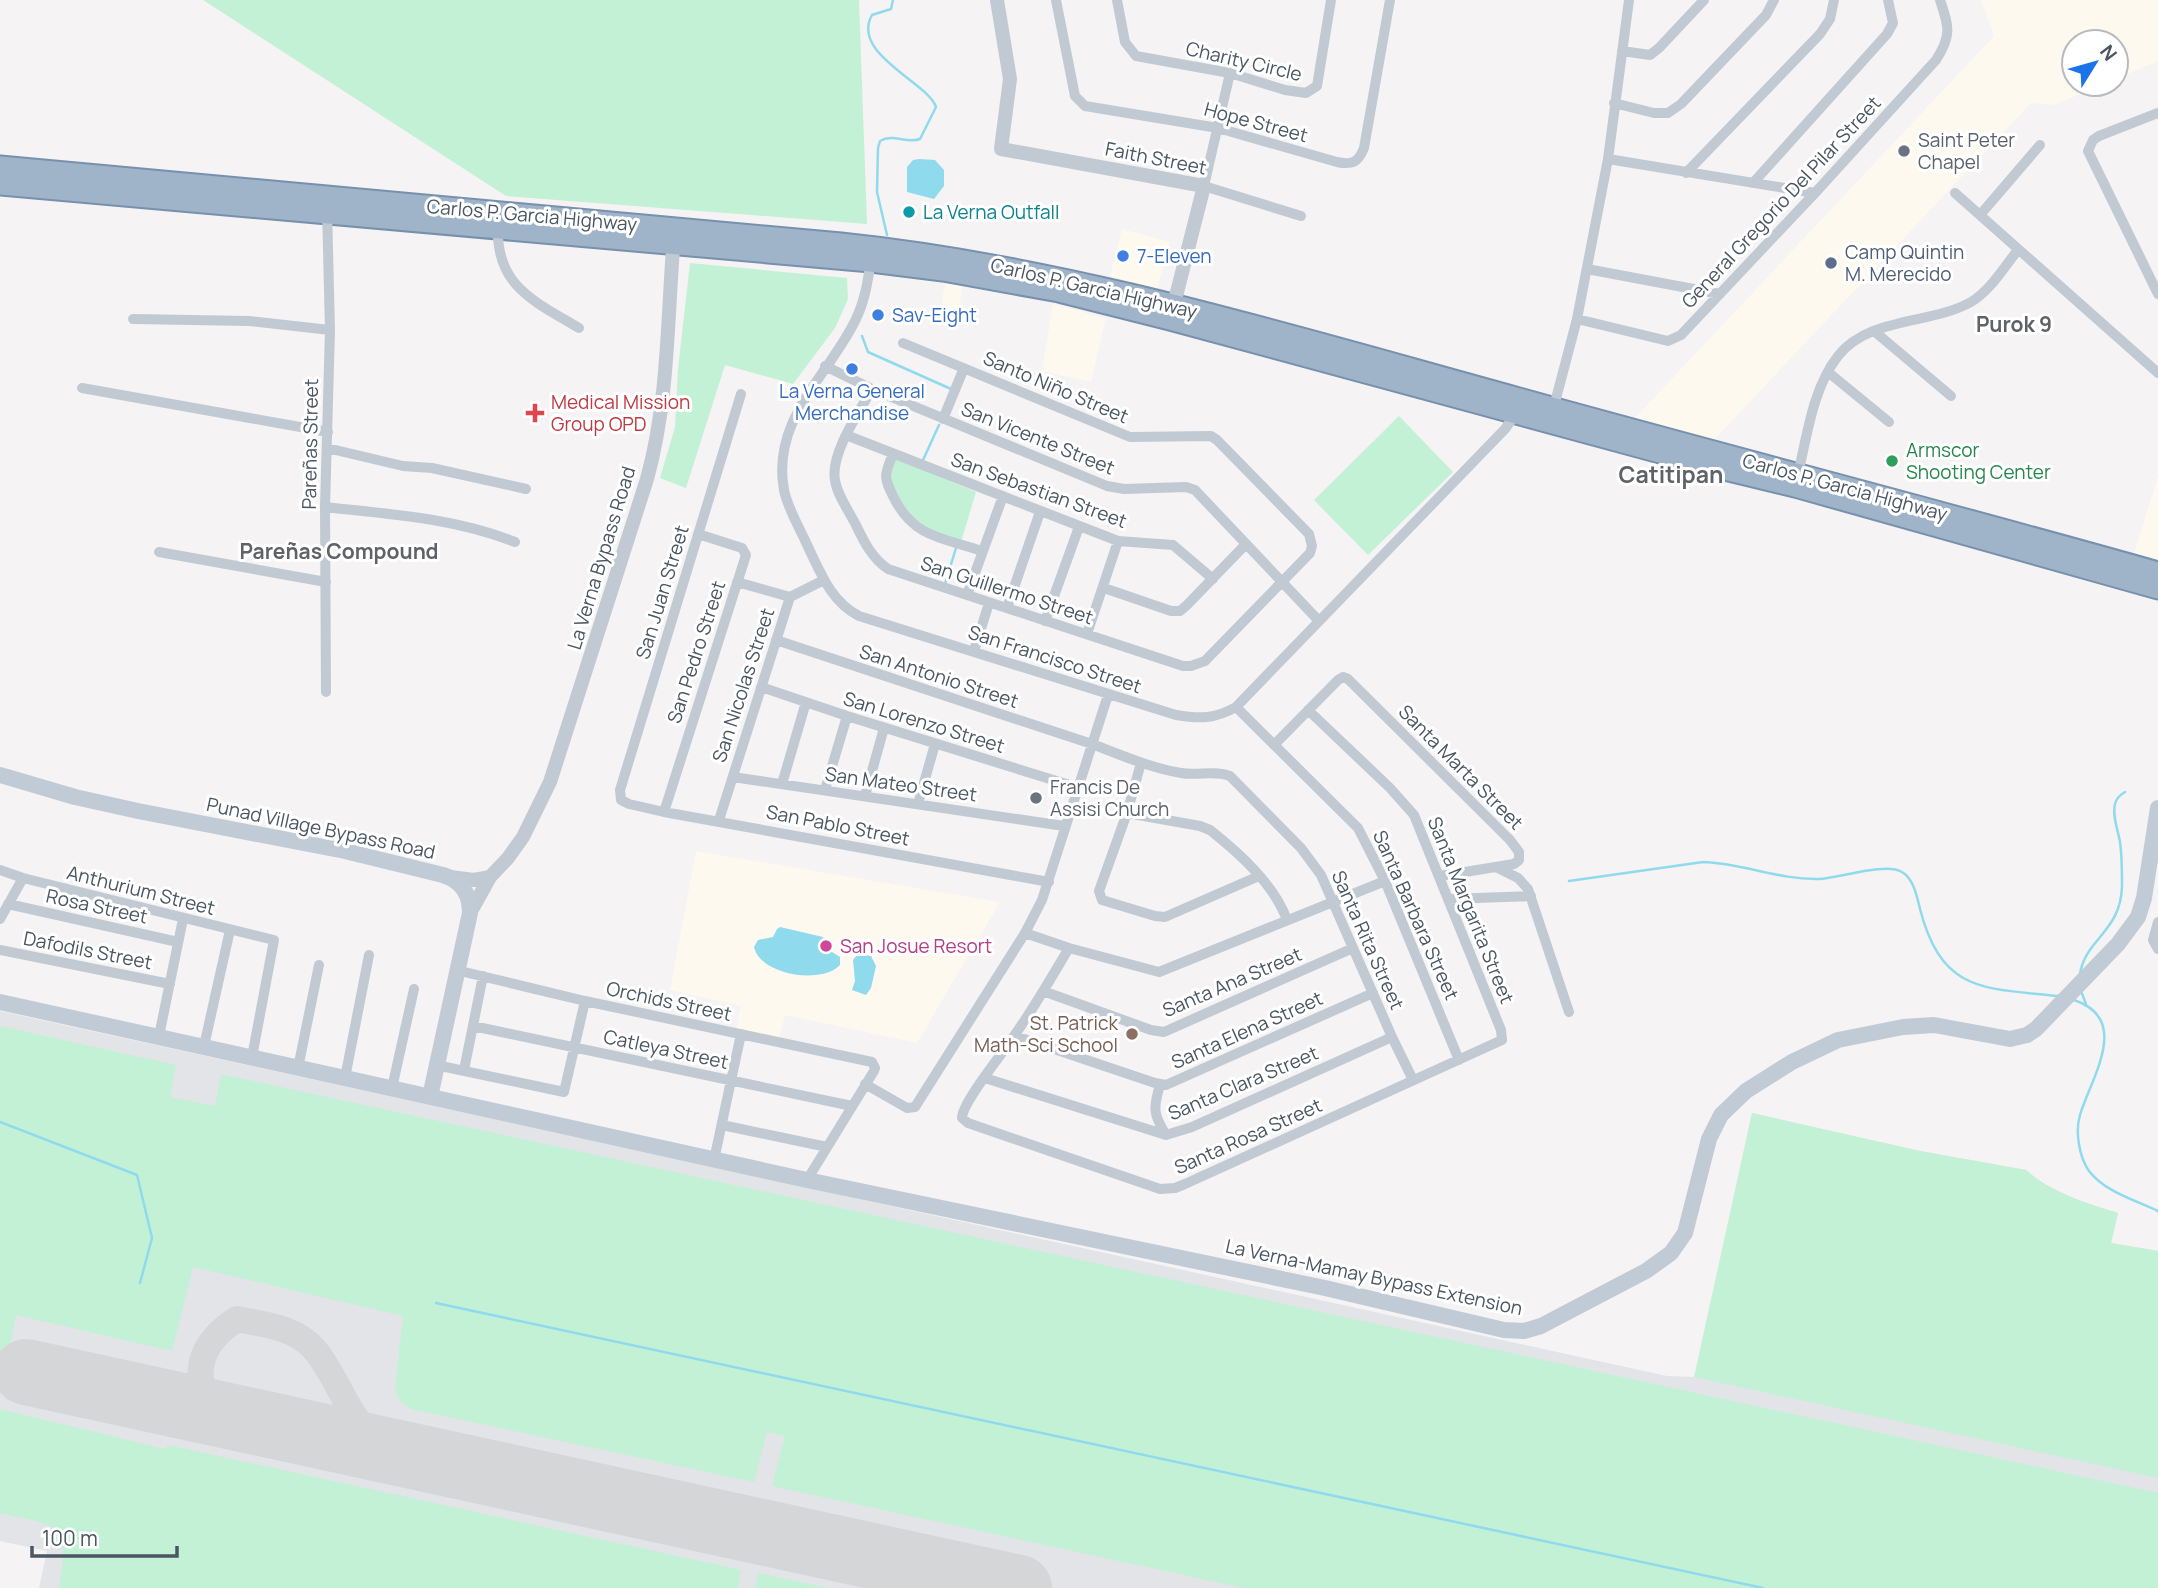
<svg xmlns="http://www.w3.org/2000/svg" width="2158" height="1588" viewBox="0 0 2158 1588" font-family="Manrope,sans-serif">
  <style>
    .commercial { fill: #fdf9ef }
    .airport { fill: #e2e4e7 }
    .green { fill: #c3f1d5 }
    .water { fill: #90daee }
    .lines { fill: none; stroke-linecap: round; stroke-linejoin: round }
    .stream { stroke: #90daee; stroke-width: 2.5 }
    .taxiway { stroke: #d5d6d8; stroke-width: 26 }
    .runway { stroke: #d5d6d8; stroke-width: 66 }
    .trunk-casing { stroke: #7690ad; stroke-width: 23 }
    .minor { stroke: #c1cad2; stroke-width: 10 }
    .tertiary { stroke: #c1cad2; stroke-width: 14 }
    .secondary { stroke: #c1cbd6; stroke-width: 16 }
    .trunk { stroke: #9fb4c9; stroke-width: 19 }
    .worship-dot { fill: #6b7280; stroke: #fff; stroke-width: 2.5 }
    .culture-dot { fill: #0f9aa8; stroke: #fff; stroke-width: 2.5 }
    .shop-dot { fill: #3f7fe0; stroke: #fff; stroke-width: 2.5 }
    .service-dot { fill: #5c6f8a; stroke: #fff; stroke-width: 2.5 }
    .health-dot { fill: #e0444e; stroke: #fff; stroke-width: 2.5 }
    .leisure-dot { fill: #2e9e5b; stroke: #fff; stroke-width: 2.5 }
    .hotel-dot { fill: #d1479c; stroke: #fff; stroke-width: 2.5 }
    .education-dot { fill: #8d6e63; stroke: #fff; stroke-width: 2.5 }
    .labels { text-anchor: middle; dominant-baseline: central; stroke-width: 6; stroke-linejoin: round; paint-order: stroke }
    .street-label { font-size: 19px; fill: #4a5661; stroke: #fff }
    .worship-label { font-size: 19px; fill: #5b616d; stroke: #fff; text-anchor: start }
    .culture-label { font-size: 19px; fill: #0d838f; stroke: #fff; text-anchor: start }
    .service-label { font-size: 19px; fill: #4e5e75; stroke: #fff; text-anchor: start }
    .shop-label { font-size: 19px; fill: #366cbe; stroke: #fff; text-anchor: start }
    .health-label { font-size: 19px; fill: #be3a42; stroke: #fff; text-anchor: start }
    .leisure-label { font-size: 19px; fill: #27864d; stroke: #fff; text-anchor: start }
    .hotel-label { font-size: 19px; fill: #b23c85; stroke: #fff; text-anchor: start }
    .education-label { font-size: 19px; fill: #785e54; stroke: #fff; text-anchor: end }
    .neighbourhood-label { font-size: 21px; font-weight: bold; fill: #5f6368; stroke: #fff }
    .quarter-label { font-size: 23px; font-weight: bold; fill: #5f6368; stroke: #fff }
  </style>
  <rect width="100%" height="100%" fill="#f5f3f3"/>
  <path class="commercial" d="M1981,0H2158V61L2116,79V42H2074V84H2104L2054,105L2031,103L1712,442L1633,420L1994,36Z
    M1122,229L1170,242L1157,289L1110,276Z
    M945,283L963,286L956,324L939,320Z
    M1053,304L1106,318L1091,382L1042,371Z
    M2158,477V560L2134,553Z
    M696,851L1000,902L917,1043L785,1015L779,1039L736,1029L741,1006L670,990Z"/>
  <path class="airport" d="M0,1011L1667,1376L1695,1377L1752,1113L1920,1151L2026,1170L2038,1181L2079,1201L2118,1213L2111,1243L2158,1251V1588H39L47,1551L0,1541Z"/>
  <path class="green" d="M203,0H859L867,224L506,196Z
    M690,263L847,278L848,299L835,328L793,384L725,365L686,488L660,478L675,427L678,369Z
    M1399,416L1453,472L1368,555L1314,500Z
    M895,458L976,492L961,542C914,525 914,523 889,481Z
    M0,1026L176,1065L170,1097L215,1106L221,1074L2158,1493V1588H1244L772,1486L785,1436L767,1432L754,1482L411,1409L400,1402L395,1390L403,1316L193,1267L172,1351L16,1315L0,1396Z
    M1752,1113L1920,1151L2026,1170C2052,1193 2086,1203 2118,1213L2111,1243L2158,1251V1478L1694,1377Z
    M0,1409L165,1449L168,1445L741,1570L738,1588H59C70,1522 60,1526 0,1513Z
    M758,1573L828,1588H755Z"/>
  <path class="water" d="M919,159L935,160L944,170V186L934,199L907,192V167L913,160Z
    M780,927L823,937L827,949L840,957V965C821,985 760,975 754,947L758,940L773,937L777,929Z
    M859,953L871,956L876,966L871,988L866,995L852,990L855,981L853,960Z"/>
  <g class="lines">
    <path class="stream" d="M887,235L877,192L878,148L880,141C893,133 907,144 920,139L936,107C929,83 850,54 872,15L891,9L893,0
      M862,336L868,352L951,389
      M923,460L939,425
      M945,584L956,548
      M1569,881L1703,862C1742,863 1779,880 1819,879C1839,878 1886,862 1902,872C1914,879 1917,897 1920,909C1942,993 1983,988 2058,996
      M2080,974C2085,939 2121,932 2122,886C2122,872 2122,856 2120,842C2118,830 2112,816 2115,804C2116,798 2120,795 2125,792
      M2081,991L2086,1004
      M2074,1000C2132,1019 2091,1078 2080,1115C2075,1131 2079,1157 2089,1171C2105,1192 2135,1200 2158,1211
      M0,1122L137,1175L152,1238L140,1283
      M436,1303L1763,1588"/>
    <path class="taxiway" d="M312,1434C289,1437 266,1446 243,1437C227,1432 215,1420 208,1405C191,1368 204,1340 237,1319C260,1324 285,1326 304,1340C316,1348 323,1361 331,1374C355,1417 360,1438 410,1456"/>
    <path class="runway" d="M26,1372L1019,1588"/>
    <defs>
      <path id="trunk" d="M0,166L841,243C1072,267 1296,337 1519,398C1732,457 1946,512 2158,572
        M0,185L871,262L943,271L1059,292L1170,320L1704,465L1795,487L2158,589"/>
    </defs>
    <use href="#trunk" class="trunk-casing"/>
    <path class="minor" d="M1056,0L1075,96L1085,106L1218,128L1337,162C1352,165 1358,163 1364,148L1390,0
      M1117,0L1125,42L1136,56L1230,73L1285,90L1306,93L1317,86L1331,0
      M1622,51L1650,55L1659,48L1704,0
      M1230,73L1204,186L1301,216
      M1614,103L1654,113H1668L1681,104L1766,15L1774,0
      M2158,113L2099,136L2093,140L2088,151L2158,294
      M1608,159L1815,193
      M1686,173L1820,34L1830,19L1834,0
      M1753,183L1887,34L1893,23L1888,0
      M1955,193L2158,373
      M1980,215L2040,145
      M498,225C495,286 534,301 579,328
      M871,259C868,281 865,301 855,321C828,376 771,420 784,490C788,510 801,530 809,549C822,576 832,602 859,616L1176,715C1200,719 1215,719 1236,707L1505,429L1517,412
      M1587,269L1720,294
      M133,319L249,321L330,330
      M1577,319L1668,341L1681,335L1815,193L1936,60C1952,35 1949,27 1940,0
      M1874,331L1951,396
      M825,366L872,389L1107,486L1124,489L1186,487L1195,490L1319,621
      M1828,372L1889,422
      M82,388L328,432
      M872,389C859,412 830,454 835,480C837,495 849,511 856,525C864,542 872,558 888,569L1183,666H1191L1205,661L1310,553L1312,546L1309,534L1217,440L1211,436L1130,437L903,343
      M741,394L620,790L621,800L629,804L664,812L1049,882
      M1553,410L1577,319L1608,159L1629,0
      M943,419L964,368
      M846,435L1118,541L1173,545L1213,579
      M327,448L403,466L432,468L526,489
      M893,454C883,477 884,478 895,500C915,538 944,538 982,551
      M1797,478C1807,438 1812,389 1838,356C1870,316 1930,325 1971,302C1990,291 2004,267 2018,250
      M325,507C389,514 455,518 515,542
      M159,552L326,582
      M737,582L790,597
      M1104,588L1171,611H1180L1187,605L1246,544
      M967,595L1003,496
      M1007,608L1040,512
      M1045,621L1079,527
      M1087,634L1118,541
      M776,640L1092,744C1121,755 1150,768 1181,773C1197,776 1214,770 1230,776L1301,848L1321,875L1392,1037L1413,1080
      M974,651L989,603
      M761,687L847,716L1076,787
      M326,692L325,507L330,330L327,209
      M1236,707L1358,828L1385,881L1459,1060
      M1274,745L1338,680L1343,677L1348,679L1510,840L1519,852V860L1514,864L1440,876
      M1141,763L1127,813L1099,891L1102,900L1155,916L1165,917L1259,876
      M733,777L1064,826
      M782,784L806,702
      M825,790L847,716
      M865,796L884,728
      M918,804L935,744
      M664,812L746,555L742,548L698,534
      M1127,813L1200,826L1210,830C1239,853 1274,884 1287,920
      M719,820L790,597L824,580
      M1496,867L1518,878L1528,889L1569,1012
      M0,870L23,878L274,940L252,1057
      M1449,899L1531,896
      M8,904L178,942
      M0,919L23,878
      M2158,922L2153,940L2158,949
      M1025,933L1069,948L1159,972L1385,881
      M1069,948C1051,978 1034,1008 1014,1036C1004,1052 962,1102 962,1118L968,1123L1160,1189L1175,1188L1185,1184L1502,1040L1501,1030L1414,815L1390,788L1308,710
      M0,950L170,984
      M456,970L585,1001L872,1062L875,1068L874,1071L807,1180
      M1043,991L1151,1030L1164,1032L1353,948
      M473,1026L852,1106
      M159,1036L183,919
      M1015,1036L1155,1083L1166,1085L1373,993
      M204,1046L230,930
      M436,1065L564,1092L585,1001
      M298,1068L319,965
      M464,1070L483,976
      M345,1078L369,955
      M985,1078L1166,1135L1192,1127L1392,1037
      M865,1084L907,1108L915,1107L1025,933L1042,900L1108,695
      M1160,1085C1153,1108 1153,1114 1166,1135
      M392,1088L414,989
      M722,1125L827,1147
      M714,1160L741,1034"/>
    <path class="tertiary" d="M997,0L1010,79L1001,149L1204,186L1172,312
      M450,877L474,880L490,877
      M470,913L490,877L508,858L523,837L550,782L647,479C669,400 667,318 674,236"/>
    <path class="secondary" d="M0,775L75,797L138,811L345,851L443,875C462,881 470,894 470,913L430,1097
      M0,1002L807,1180L1325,1288L1504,1330L1524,1331L1541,1326L1646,1271L1671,1253L1685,1233L1709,1139L1721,1115L1746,1091L1792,1062L1838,1040L1903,1027L1934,1025L2010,1039L2027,1035L2036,1029L2118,944L2138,917L2144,898L2158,808"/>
    <use href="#trunk" class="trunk"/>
  </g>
  <g class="worship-dot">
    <circle cx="1904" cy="151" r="7"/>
    <circle cx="1036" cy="798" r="7"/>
  </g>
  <circle class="culture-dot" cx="909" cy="212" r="7"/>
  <g class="shop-dot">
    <circle cx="1123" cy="256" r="7"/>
    <circle cx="878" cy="315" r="7"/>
    <circle cx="852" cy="369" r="7"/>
  </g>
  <circle class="service-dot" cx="1831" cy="263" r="7"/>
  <path class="health-dot" d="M531.5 402.5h7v7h7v7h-7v7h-7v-7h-7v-7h7z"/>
  <circle class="leisure-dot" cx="1892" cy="461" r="7"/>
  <circle class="hotel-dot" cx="826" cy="946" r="7"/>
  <circle class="education-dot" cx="1132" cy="1034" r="7"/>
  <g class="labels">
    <g class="street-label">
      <text transform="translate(1244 61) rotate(13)">Charity Circle</text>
      <text transform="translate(1256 122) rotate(15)">Hope Street</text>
      <text transform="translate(1156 158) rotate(11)">Faith Street</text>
      <text transform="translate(1781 202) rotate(-47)">General Gregorio Del Pilar Street</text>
      <text transform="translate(532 215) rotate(5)">Carlos P. Garcia Highway</text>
      <text transform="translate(1094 288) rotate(13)">Carlos P. Garcia Highway</text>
      <text transform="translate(1056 387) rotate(23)">Santo Niño Street</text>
      <text transform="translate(1038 438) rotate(22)">San Vicente Street</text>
      <text transform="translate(310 444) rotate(-89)">Pareñas Street</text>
      <text transform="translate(1845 487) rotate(15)">Carlos P. Garcia Highway</text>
      <text transform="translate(1039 490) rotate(20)">San Sebastian Street</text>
      <text transform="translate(601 558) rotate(-73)">La Verna Bypass Road</text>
      <text transform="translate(1007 590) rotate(18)">San Guillermo Street</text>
      <text transform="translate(662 592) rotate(-73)">San Juan Street</text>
      <text transform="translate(696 652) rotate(-72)">San Pedro Street</text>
      <text transform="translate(1055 659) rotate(18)">San Francisco Street</text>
      <text transform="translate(939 676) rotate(18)">San Antonio Street</text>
      <text transform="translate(743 685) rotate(-72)">San Nicolas Street</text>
      <text transform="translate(924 722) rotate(17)">San Lorenzo Street</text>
      <text transform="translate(1461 767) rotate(45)">Santa Marta Street</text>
      <text transform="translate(901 784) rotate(8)">San Mateo Street</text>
      <text transform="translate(838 825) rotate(11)">San Pablo Street</text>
      <text transform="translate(321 828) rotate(12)">Punad Village Bypass Road</text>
      <text transform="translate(141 890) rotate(14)">Anthurium Street</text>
      <text transform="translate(97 906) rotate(12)">Rosa Street</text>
      <text transform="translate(1471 910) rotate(68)">Santa Margarita Street</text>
      <text transform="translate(1416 915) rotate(66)">Santa Barbara Street</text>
      <text transform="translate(1368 940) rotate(66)">Santa Rita Street</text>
      <text transform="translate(88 950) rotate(11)">Dafodils Street</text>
      <text transform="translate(1232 982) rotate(-23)">Santa Ana Street</text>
      <text transform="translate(669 1001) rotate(12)">Orchids Street</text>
      <text transform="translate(1247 1030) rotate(-24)">Santa Elena Street</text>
      <text transform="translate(666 1049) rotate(12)">Catleya Street</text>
      <text transform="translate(1243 1083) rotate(-23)">Santa Clara Street</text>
      <text transform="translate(1248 1136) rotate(-24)">Santa Rosa Street</text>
      <text transform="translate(1374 1277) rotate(12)">La Verna-Mamay Bypass Extension</text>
    </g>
    <g class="worship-label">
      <text x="1918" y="140">Saint Peter<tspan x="1918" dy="22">Chapel</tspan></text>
      <text x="1050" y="787">Francis De<tspan x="1050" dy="22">Assisi Church</tspan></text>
    </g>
    <g class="culture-label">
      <text x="923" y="212">La Verna Outfall</text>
    </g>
    <g class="service-label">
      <text x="1845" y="252">Camp Quintin<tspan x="1845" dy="22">M. Merecido</tspan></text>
    </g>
    <g class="shop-label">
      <text x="1137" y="256">7-Eleven</text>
      <text x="892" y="315">Sav-Eight</text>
      <text x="852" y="391" text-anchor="middle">La Verna General<tspan x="852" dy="22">Merchandise</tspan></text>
    </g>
    <g class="health-label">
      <text x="551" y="402">Medical Mission<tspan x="551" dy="22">Group OPD</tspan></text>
    </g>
    <g class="leisure-label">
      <text x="1906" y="450">Armscor<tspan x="1906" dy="22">Shooting Center</tspan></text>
    </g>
    <g class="hotel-label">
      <text x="840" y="946">San Josue Resort</text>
    </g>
    <g class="education-label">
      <text x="1118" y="1023">St. Patrick<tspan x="1118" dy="22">Math-Sci School</tspan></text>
    </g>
    <g class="neighbourhood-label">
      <text x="2014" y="324">Purok 9</text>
      <text x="339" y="551">Pareñas Compound</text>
    </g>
    <g class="quarter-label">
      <text x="1671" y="474">Catitipan</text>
    </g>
  </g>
  <g transform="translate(2095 63) rotate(53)"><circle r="33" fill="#ffffff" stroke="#b7bbc0" stroke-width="2"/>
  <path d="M0-5L12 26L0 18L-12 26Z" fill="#1a73e8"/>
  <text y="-10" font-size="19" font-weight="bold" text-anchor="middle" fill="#4a5661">N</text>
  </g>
  <path d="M32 1546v10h145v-10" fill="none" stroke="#4a5661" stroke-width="3.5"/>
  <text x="42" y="1546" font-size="21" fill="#4a5661" stroke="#ffffff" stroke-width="5" paint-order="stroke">100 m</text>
</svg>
